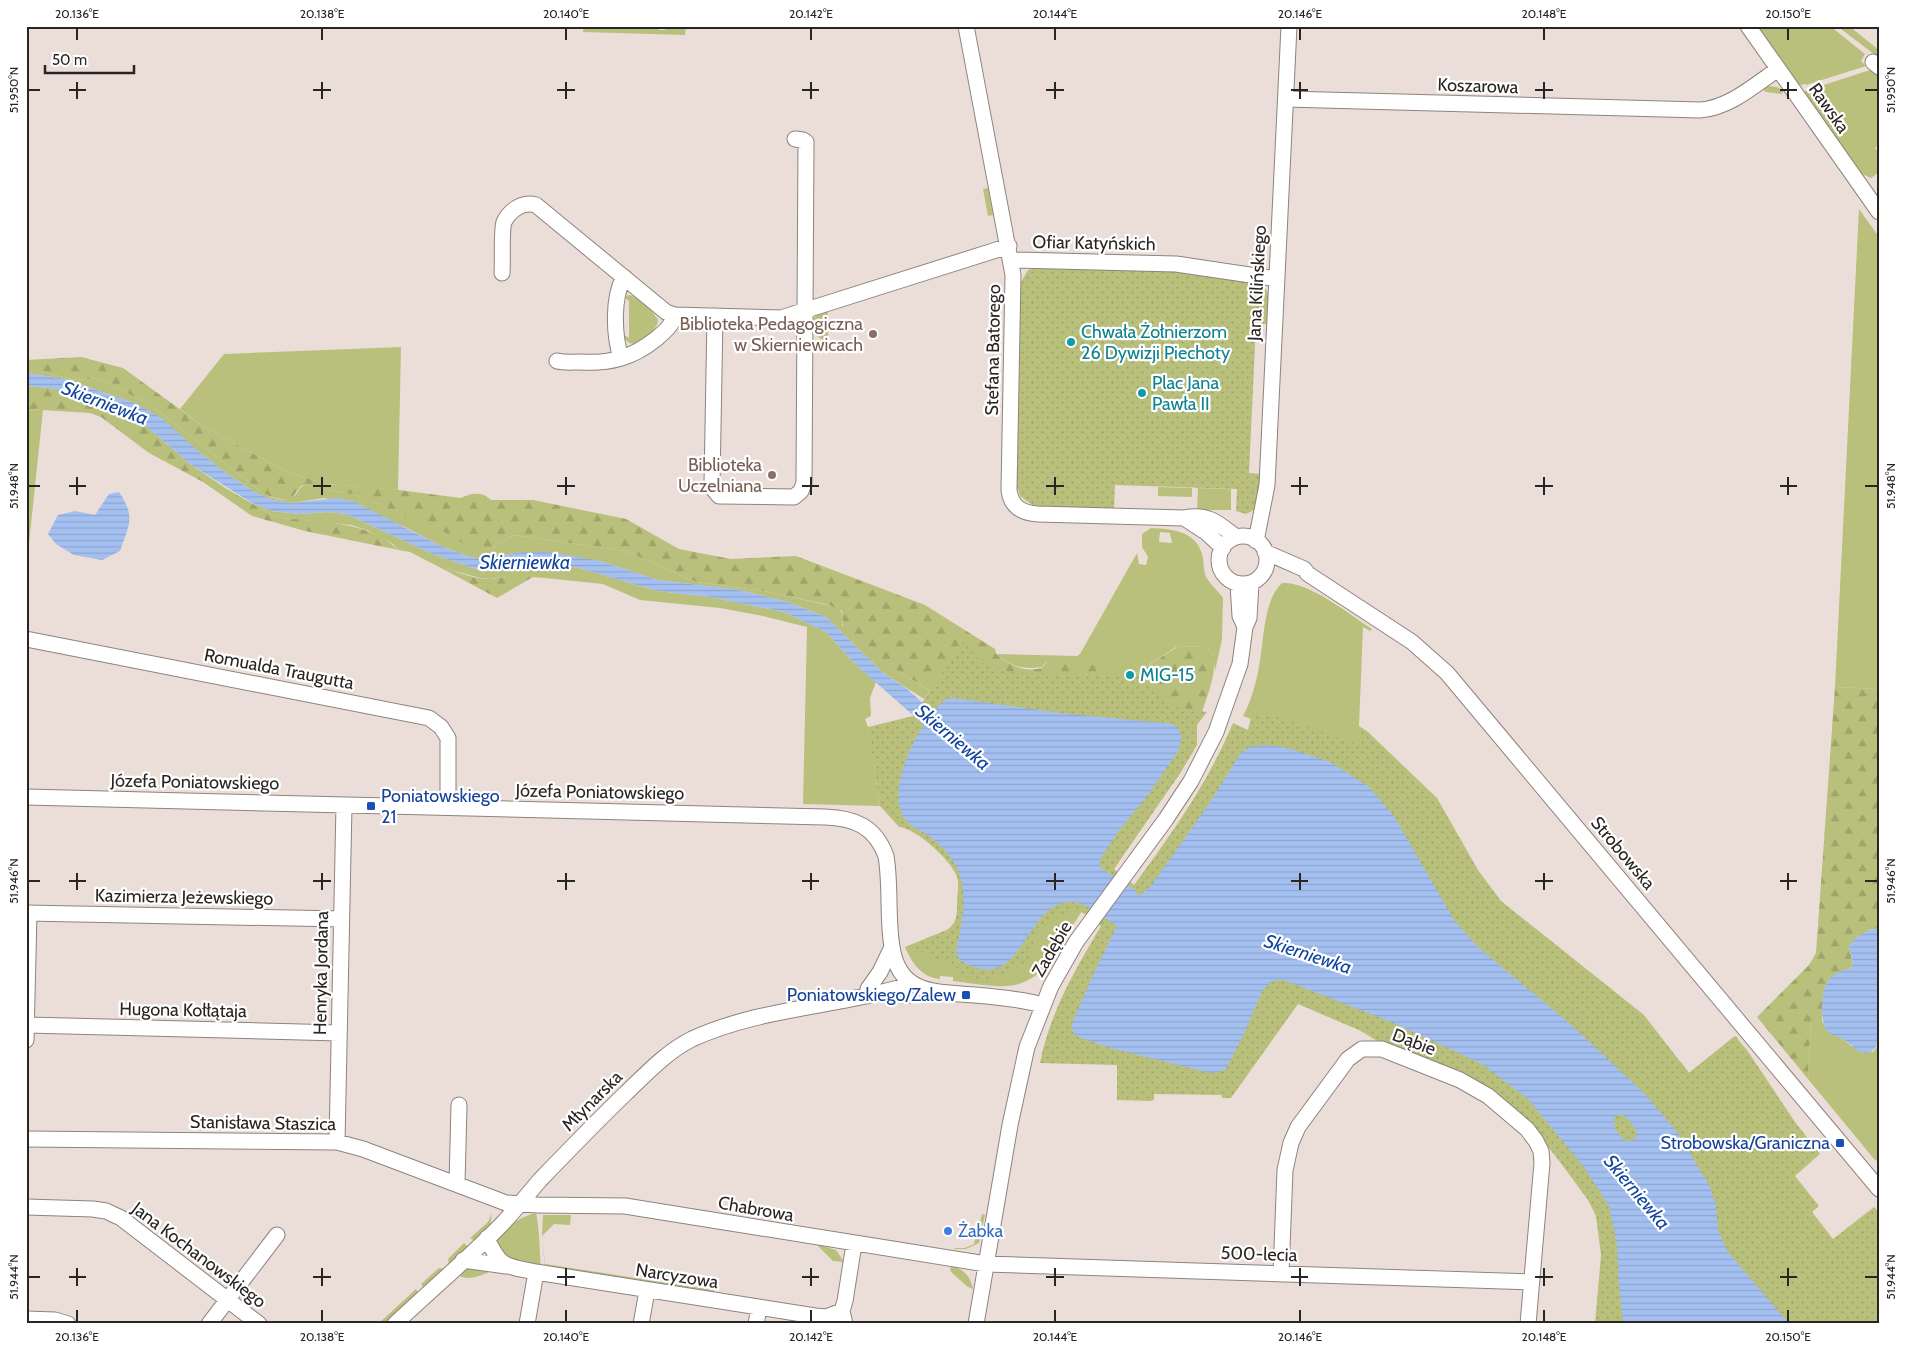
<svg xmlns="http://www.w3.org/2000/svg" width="1905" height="1350" viewBox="0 0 1905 1350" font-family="Cabin,sans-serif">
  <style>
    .green { fill: #b9c07b; fill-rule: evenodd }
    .forest { fill: url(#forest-firs) }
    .park { fill: url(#park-dots) }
    .water { fill: url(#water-rules); fill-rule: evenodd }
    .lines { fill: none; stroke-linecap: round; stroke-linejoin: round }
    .minor-casing { stroke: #8e837d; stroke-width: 17 }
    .minor { stroke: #fff; stroke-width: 15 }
    .ticks { fill: none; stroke: #292523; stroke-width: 2 }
    .education-dot { fill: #8d6e63; stroke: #fff; stroke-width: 2 }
    .culture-dot { fill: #0f9aa8; stroke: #fff; stroke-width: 2 }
    .transit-dot { fill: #1a4fb4; stroke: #fff; stroke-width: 2 }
    .shop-dot { fill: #3f7fe0; stroke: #fff; stroke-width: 2 }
    .labels { text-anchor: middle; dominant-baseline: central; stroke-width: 4.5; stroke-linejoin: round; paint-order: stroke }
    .street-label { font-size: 18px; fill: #292523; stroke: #fff }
    .education-label { font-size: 18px; fill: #785e54; stroke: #fff; text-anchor: end }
    .culture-label { font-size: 18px; fill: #0d838f; stroke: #fff; text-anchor: start }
    .transit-label { font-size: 18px; fill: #164399; stroke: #fff; text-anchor: end }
    .shop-label { font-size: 18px; fill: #366cbe; stroke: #fff; text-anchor: start }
    .water-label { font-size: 19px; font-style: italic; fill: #11449e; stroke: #fff }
    .neatline { fill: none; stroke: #292523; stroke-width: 2 }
    .ticks-label { font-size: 12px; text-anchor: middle; fill: #292523 }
  </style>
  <defs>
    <pattern id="forest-firs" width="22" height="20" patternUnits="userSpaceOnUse" patternTransform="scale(1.25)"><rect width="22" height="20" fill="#b9c07b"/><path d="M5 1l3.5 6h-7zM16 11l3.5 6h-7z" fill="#9fa56a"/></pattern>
    <pattern id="park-dots" width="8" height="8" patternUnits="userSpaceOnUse" patternTransform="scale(1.25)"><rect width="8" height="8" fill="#b9c07b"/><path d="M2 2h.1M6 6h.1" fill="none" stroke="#9fa56a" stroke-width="1.8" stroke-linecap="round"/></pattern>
    <pattern id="water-rules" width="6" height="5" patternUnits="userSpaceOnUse" patternTransform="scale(1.25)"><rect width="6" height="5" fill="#a4c0f1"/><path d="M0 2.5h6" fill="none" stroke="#8da5ce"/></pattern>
  </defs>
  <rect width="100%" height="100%" fill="#ebded8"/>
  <path class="green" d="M584,26H604V28H610V26H659V30H665L666,26H686L685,35L583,32Z
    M776,26H869V29L776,28Z
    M1755,26H1830L1865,54L1861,61L1866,66L1806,85V84L1797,86Z
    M1837,26H1849L1879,50V58Z
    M1870,70L1879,75V145L1875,148L1879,153V172L1871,178L1862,174L1858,169L1856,170L1802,92Z
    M1768,86L1777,87L1784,91L1781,94L1766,92L1762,89Z
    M988,188L993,215L988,216L983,189Z
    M1859,209L1879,237V689L1835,687Z
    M628,295C639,296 653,311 658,320C657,332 642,338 634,344L629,343L624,338V335L629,338V301L625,298Z
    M827,311L828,313V338L824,341L813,333C809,319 814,315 827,311Z
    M401,347L398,490L326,484L283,470L203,426L180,409L224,354Z
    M26,368L76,380L97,378L149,404L263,493C272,498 283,503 294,496C299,493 298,487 305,485L356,495L489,550L514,535L626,551L696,582L764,591L836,607C844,613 844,616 842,626L895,669L930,691L924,699L882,672L826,617L788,602L739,590L658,580L600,561L521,552L482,559L470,557L441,546L405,527L325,498L291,503L273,500L256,493L226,473L137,404L65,379L26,373Z
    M26,409L43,410L28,553L26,552Z
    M1158,487L1192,488V497L1158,496Z
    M1198,488L1231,489V510H1197Z
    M252,503L272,511L299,514L328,512L346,514L435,555L479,570L531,563L555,564L579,568L658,591L710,597L784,612L826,632L855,664L876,682L870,698L871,716L865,719L869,730L880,806L803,804L807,627L763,616L720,608L640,600L603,584L555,579L548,573L538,571L490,579L480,578L447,569H443L410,552L399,550L393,544L369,531L351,525L282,518L274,516Z
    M1151,528C1173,529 1198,531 1203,558C1204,565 1203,573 1208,580C1212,586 1219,592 1223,598L1222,639L1215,671C1214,663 1214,651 1206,646L1176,647L1112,689L1047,661L1042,667C1021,670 1012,666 996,654L1077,656L1080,654L1137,553L1139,564L1146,565L1148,557L1142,547V534ZM1160,532L1170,533L1172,543L1159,542Z
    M1282,583C1309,581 1350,615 1372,629L1370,631L1363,627L1359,726L1368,732L1380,773L1408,802L1486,907L1555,961L1577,997L1619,1018L1644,1040L1677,1062H1681L1689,1073L1735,1036L1738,1038L1729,1048L1727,1063L1720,1074L1711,1081L1691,1082L1677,1087L1674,1085L1657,1068L1659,1067L1658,1062H1653V1064C1616,1034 1580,1004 1544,974C1520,954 1494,934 1472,911C1426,862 1411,784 1345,754L1243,716C1250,704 1255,686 1258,672C1264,647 1262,601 1282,583Z
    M898,813L1050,909L1086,906C1062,936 1051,983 1007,986C990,987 970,983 953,981V977L940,976V979C921,977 912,963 905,947L947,930C957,923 957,915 957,903C957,896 959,886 958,879C954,863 918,830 902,827Z
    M903,993L908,994L911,1004L874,1002L875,1000Z
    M1811,1020H1822L1826,1029L1836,1036L1841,1037L1851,1046L1873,1052L1879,1044V1162L1874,1159L1808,1079Z
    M492,1213L490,1226L475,1241L470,1238L488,1222Z
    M536,1213C540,1230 539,1250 541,1268L511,1262L497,1247V1239C510,1225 517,1218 536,1213Z
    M982,1214L985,1215L979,1243L966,1249H954L955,1248H965L974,1244Z
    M543,1215H571L570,1225L554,1224L542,1236L545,1264L714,1290L713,1296L545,1268L542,1236Z
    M464,1243L468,1247L449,1265L448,1259Z
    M816,1244L836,1250L844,1262L833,1261Z
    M951,1266C963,1268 971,1277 973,1289L968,1287L952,1273L950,1270Z
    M439,1268L444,1269L423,1287L421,1284Z
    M468,1268L486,1269L488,1273C478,1276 466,1282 457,1274Z
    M416,1289L418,1293L385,1324H378Z"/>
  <path class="forest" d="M81,357L123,368L203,426L283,470L326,484L391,489L461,498C471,493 482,491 491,500H533L626,519L679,549L731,559L796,556L925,605L995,649L996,654C1008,664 1024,673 1041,668C1045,666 1046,662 1049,660L1095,665L1109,688L1112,689L1177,647L1206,646C1224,659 1207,695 1202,712L932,692L895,669L845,635C840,627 845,620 842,611L829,605L764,591L696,582L626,551L514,535L489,550L475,551L470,549L451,535L356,495L305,485L301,486L291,499C280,500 273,498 263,493L149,404L97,378L76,380L26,368V360Z
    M26,386L50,388L77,396L125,414L145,425L190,464L227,489L274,516L282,518C322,522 368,521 399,550L305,531L252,516L203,482L149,453L101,417L90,413L26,409Z
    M443,569H447C460,573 475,579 489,579C509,579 540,559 555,579L533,577L497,598Z
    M1835,687L1879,689V928L1869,930L1849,946L1853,965L1852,967C1818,982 1825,986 1822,1020H1811L1808,1079L1757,1017L1809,965L1816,953Z"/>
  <path class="park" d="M1040,267L1179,270L1251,283L1265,288L1268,293L1270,302L1268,324H1256L1249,473L1261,474L1256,509L1246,514L1236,511L1237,489L1115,485L1114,510L1035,507L1020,496L1016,483L1021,282L1028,270Z
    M964,641L982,663L1010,672L1145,677L1175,707L1207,712L1197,725V745L1181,772L1114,869L1134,885C1172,833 1208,783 1233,723L1248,730L1252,713L1274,716L1354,743L1359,739V727L1368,732L1437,798L1478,870L1501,901L1644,1015L1689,1073L1735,1036L1747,1050L1795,1122L1820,1154L1795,1176L1819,1206L1812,1212L1833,1239L1874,1207L1879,1212V1324H1595L1601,1255L1596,1216L1588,1200L1560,1162L1538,1134L1502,1101L1382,1044L1361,1031L1298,1004L1231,1098H1222V1095L1154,1094V1100L1150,1101L1117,1100V1065L1040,1063C1050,1012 1075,970 1101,926L1075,907L1036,929L1031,955L1026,963L986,982L958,975L944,962L908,946L947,930C950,928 953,926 955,922C958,916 959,887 958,880C955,862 916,828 899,827L880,806L868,727L913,716Z"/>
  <path class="water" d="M26,373L65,379L137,404L163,419L199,452L226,473L256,493L273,500L291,503L337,498L353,501L441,546L470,557L482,559L521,552H550L600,561L658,580L739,590L788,602L826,617L882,672L906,688L933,712L944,700L953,698L1060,713L1173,724L1180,731L1181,741L1178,751L1148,795L1120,829L1100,859V866L1104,870L1134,889L1139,896L1151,886L1211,801L1240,754L1250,747L1267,745L1288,748L1330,762L1368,786L1394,816L1454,920L1479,948L1569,1023L1643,1092L1678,1133L1710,1187L1716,1205L1718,1230L1728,1252L1789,1324H1623L1619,1286L1617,1244L1609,1206L1584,1167L1528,1099L1482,1064L1396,1024L1284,980H1277L1271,982L1262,991L1246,1029L1226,1069L1218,1072L1210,1073L1110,1048L1076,1036L1072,1030V1024L1091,979L1117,926C1103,917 1084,900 1067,902C1024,908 1023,987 971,966C962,962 958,960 956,951C961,927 967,903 961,879C957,862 943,846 929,836C922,831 913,828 907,821C886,798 909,746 924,725L855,664L826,632L784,612L710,597L658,591L579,568L555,564L531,563L487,571L479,570L435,555L346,514L328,512L299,514L272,511L252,503L190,464L145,425L125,414L77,396L50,388L26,386ZM1622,1114L1632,1123L1637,1132L1635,1139L1627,1142C1618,1134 1612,1128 1615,1116Z
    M119,492C136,517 129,525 120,551L102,560L74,555L56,544L48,534L58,515L75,511L95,515L109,494Z
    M1879,928L1878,1044C1866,1063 1855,1047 1843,1039C1839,1036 1833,1036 1829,1033C1819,1025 1821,989 1828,981C1833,973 1844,971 1852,967L1853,964L1849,946C1858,935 1865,930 1879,928Z"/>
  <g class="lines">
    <defs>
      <path id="minor" d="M966,26L1013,275L1009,490C1011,507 1022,513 1038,514L1184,518C1208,513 1218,523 1236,537
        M1748,26L1879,212
        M1873,62L1879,67
        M1286,99L1700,110C1729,108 1755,85 1778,69
        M1011,260L1176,264L1277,279
        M502,273C503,262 501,231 504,222C510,210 523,201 536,205L666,312L675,315L781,318L1009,246
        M715,316L712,483L714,490L719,496L794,497L801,491L804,483L806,142L803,140L795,139
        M621,358C614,336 612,298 624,277
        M557,361C565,363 572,362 580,362C610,364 632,358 656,339C664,332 672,326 675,315
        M1184,518L1207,533L1223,548
        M1219 560a24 24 0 1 1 48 0a24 24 0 1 1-48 0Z
        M1256,541L1267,485L1289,26
        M1265,552L1304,569L1308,574L1412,642L1447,673L1879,1189
        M1238,584L1240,616L1245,627
        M26,639L429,718L441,727L448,738V807
        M26,797L825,817C854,818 875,826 886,856C891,886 887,917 892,947C899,995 936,992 975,995C997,997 1021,999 1043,1005
        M26,913L341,919
        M867,996L868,989L880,972L892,947
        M27,1025L339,1033
        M26,1040L29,913
        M26,1139L337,1142L363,1149L506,1203L538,1205L625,1206L986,1264L1531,1282
        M337,1142L344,805
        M457,1184L459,1105
        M26,1207L93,1209L106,1211L121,1218L259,1324
        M487,1238C500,1268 506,1266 536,1272L815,1316L826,1317L842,1311
        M463,1260L506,1266
        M1281,1274L1285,1170L1291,1143L1298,1127L1348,1059L1362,1049H1382L1460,1080L1488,1096L1527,1129L1536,1141L1541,1151L1542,1163L1528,1324
        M26,1319L55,1320L68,1324
        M209,1324L277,1235
        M395,1324C431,1290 469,1258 503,1223C516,1209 528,1194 540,1180C568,1151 596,1122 625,1094C646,1074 666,1052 692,1039C762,1007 840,1007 912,984
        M527,1324L536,1272
        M641,1324L647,1291
        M756,1324L759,1308
        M845,1324L842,1311L845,1301L854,1244
        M976,1324L1010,1125L1027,1047L1051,986L1076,942L1166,819L1191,781L1216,732L1240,664L1245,627L1249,618L1251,583"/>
    </defs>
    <use href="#minor" class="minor-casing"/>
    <use href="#minor" class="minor"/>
  </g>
  <path class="ticks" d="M77,28V40M322,28V40M566,28V40M811,28V40M1055,28V40M1300,28V40M1544,28V40M1788,28V40M77,82V99M322,82V99M566,82V99M811,82V99M1055,82V99M1300,82V99M1544,82V99M1788,82V99M28,90H40M69,90H86M313,90H331M557,90H575M802,90H819M1046,90H1064M1291,90H1308M1535,90H1553M1780,90H1797M1865,90H1878M77,477V495M322,477V495M566,477V495M811,477V495M1055,477V495M1300,477V495M1544,477V495M1788,477V495M28,486H40M69,486H86M313,486H331M557,486H575M802,486H819M1046,486H1064M1291,486H1308M1535,486H1553M1780,486H1797M1865,486H1878M77,873V890M322,873V890M566,873V890M811,873V890M1055,873V890M1300,873V890M1544,873V890M1788,873V890M28,881H40M69,881H86M313,881H331M557,881H575M802,881H819M1046,881H1064M1291,881H1308M1535,881H1553M1780,881H1797M1865,881H1878M77,1268V1286M322,1268V1286M566,1268V1286M811,1268V1286M1055,1268V1286M1300,1268V1286M1544,1268V1286M1788,1268V1286M28,1277H40M69,1277H86M313,1277H331M557,1277H575M802,1277H819M1046,1277H1064M1291,1277H1308M1535,1277H1553M1780,1277H1797M1865,1277H1878M77,1310V1322M322,1310V1322M566,1310V1322M811,1310V1322M1055,1310V1322M1300,1310V1322M1544,1310V1322M1788,1310V1322"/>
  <g class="education-dot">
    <circle cx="873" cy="334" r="5"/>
    <circle cx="772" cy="475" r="5"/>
  </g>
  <g class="culture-dot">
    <circle cx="1071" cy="342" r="5"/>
    <circle cx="1142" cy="393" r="5"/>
    <circle cx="1130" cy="675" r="5"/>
  </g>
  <g class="transit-dot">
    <rect x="366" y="801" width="10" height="10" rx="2.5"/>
    <rect x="961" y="990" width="10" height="10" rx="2.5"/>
    <rect x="1835" y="1138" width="10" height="10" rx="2.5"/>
  </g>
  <circle class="shop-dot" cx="948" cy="1231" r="5"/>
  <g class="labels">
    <g class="street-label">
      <text transform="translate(1478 86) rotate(2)">Koszarowa</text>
      <text transform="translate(1829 108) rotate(55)">Rawska</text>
      <text transform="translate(1094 243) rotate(1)">Ofiar Katyńskich</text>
      <text transform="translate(1257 283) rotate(-87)">Jana Kilińskiego</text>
      <text transform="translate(993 350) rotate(-89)">Stefana Batorego</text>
      <text transform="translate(279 669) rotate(11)">Romualda Traugutta</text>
      <text transform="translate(195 782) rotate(1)">Józefa Poniatowskiego</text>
      <text transform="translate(600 792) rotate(1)">Józefa Poniatowskiego</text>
      <text transform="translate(1623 853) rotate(50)">Strobowska</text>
      <text transform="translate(184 897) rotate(1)">Kazimierza Jeżewskiego</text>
      <text transform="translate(1052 949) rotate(-60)">Zadębie</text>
      <text transform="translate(321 973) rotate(-89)">Henryka Jordana</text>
      <text transform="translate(183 1010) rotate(1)">Hugona Kołłątaja</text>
      <text transform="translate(1414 1042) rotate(21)">Dąbie</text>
      <text transform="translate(592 1101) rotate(-45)">Młynarska</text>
      <text transform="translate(263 1123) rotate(1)">Stanisława Staszica</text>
      <text transform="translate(756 1209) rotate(10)">Chabrowa</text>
      <text transform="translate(1259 1254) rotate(2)">500-lecia</text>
      <text transform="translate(199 1255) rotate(37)">Jana Kochanowskiego</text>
      <text transform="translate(677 1276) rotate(9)">Narcyzowa</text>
    </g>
    <g class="education-label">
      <text x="863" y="324">Biblioteka Pedagogiczna<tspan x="863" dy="21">w Skierniewicach</tspan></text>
      <text x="762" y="465">Biblioteka<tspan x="762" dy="21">Uczelniana</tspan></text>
    </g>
    <g class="culture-label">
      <text x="1081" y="332">Chwała Żołnierzom<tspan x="1081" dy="21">26 Dywizji Piechoty</tspan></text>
      <text x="1152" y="383">Plac Jana<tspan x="1152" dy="21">Pawła II</tspan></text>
      <text x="1140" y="675">MIG-15</text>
    </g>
    <g class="transit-label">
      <text x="381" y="796" text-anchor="start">Poniatowskiego<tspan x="381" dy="21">21</tspan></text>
      <text x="956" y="995">Poniatowskiego/Zalew</text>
      <text x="1830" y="1143">Strobowska/Graniczna</text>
    </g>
    <g class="shop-label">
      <text x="958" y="1231">Żabka</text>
    </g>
    <g class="water-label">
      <text transform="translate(105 403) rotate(21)">Skierniewka</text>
      <text x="525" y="562">Skierniewka</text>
      <text transform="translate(953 737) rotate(40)">Skierniewka</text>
      <text transform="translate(1308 954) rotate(18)">Skierniewka</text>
      <text transform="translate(1637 1192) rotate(50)">Skierniewka</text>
    </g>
  </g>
  <rect width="1905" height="1350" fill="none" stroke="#ffffff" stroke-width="55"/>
  <path d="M45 65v8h89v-8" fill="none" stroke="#292523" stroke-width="2.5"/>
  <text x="52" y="65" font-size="15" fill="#292523" stroke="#ffffff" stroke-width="4" paint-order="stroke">50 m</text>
  <rect x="28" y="28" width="1850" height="1294" class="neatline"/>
  <g class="ticks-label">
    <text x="77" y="18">20.136°E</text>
    <text x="322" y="18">20.138°E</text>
    <text x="566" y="18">20.140°E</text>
    <text x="811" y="18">20.142°E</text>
    <text x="1055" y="18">20.144°E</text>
    <text x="1300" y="18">20.146°E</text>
    <text x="1544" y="18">20.148°E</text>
    <text x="1788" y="18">20.150°E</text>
    <text transform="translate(14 90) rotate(-90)" y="4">51.950°N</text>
    <text transform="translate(1891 90) rotate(-90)" y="4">51.950°N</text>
    <text transform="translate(14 486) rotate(-90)" y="4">51.948°N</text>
    <text transform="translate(1891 486) rotate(-90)" y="4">51.948°N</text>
    <text transform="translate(14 881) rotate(-90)" y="4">51.946°N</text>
    <text transform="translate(1891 881) rotate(-90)" y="4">51.946°N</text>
    <text transform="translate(14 1277) rotate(-90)" y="4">51.944°N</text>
    <text transform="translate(1891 1277) rotate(-90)" y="4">51.944°N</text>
    <text x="77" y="1341">20.136°E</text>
    <text x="322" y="1341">20.138°E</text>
    <text x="566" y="1341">20.140°E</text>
    <text x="811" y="1341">20.142°E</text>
    <text x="1055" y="1341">20.144°E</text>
    <text x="1300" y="1341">20.146°E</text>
    <text x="1544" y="1341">20.148°E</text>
    <text x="1788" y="1341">20.150°E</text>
  </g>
</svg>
